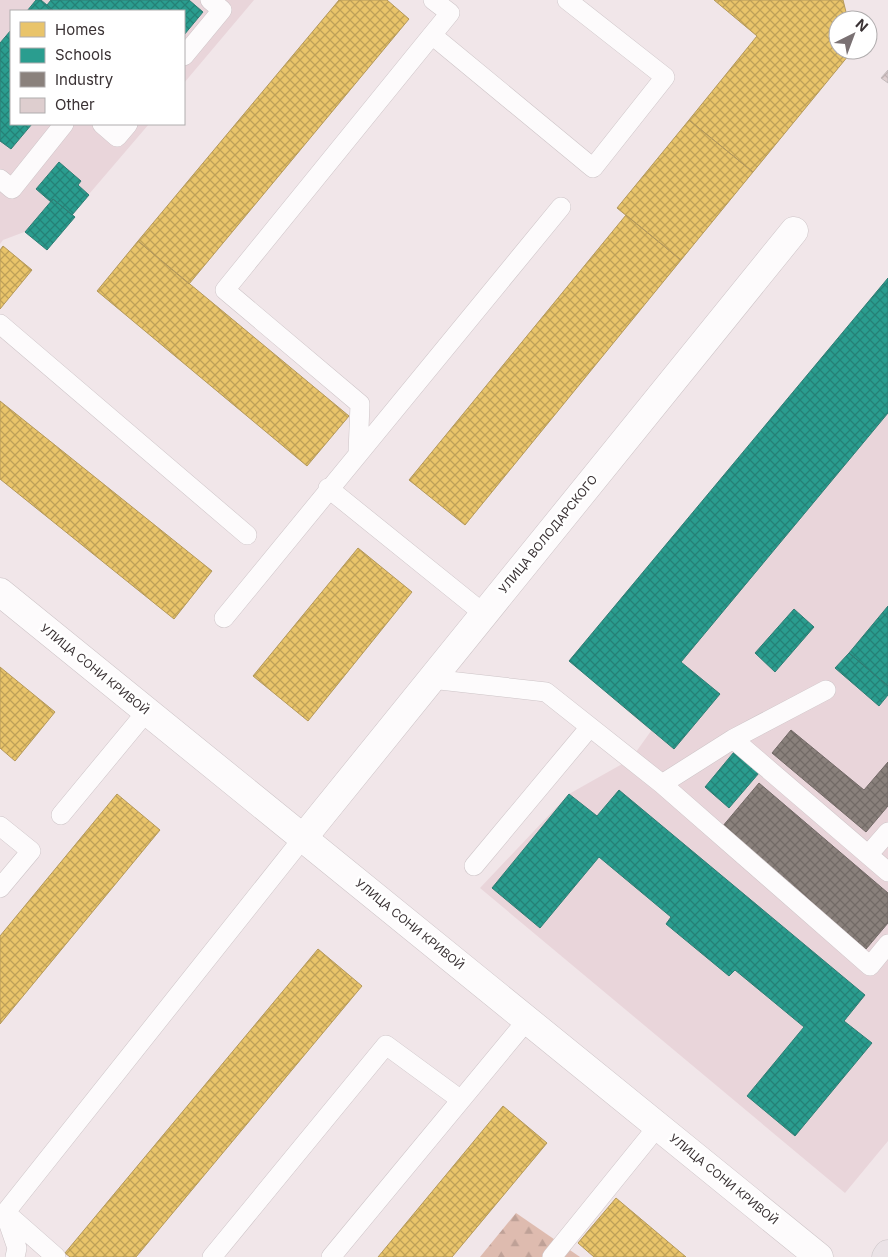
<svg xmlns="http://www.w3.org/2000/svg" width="888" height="1257" viewBox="0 0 888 1257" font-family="Inter,sans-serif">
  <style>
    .built { fill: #e9d5da }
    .forest { fill: url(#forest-firs) }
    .homes { fill: url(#homes-cross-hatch); stroke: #b4985a }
    .schools { fill: url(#schools-cross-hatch); stroke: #2f7d74 }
    .industry { fill: url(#industry-cross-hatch); stroke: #726966 }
    .building { fill: url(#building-cross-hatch); stroke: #c3bbbc }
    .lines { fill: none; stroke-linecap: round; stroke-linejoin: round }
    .service-casing { stroke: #cdc4c7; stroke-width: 20 }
    .minor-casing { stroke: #cdc4c7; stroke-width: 29 }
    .tertiary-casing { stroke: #cdc4c7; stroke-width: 29 }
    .primary-casing { stroke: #cbc5c7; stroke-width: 29 }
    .service { stroke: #fdfbfc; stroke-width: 19 }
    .minor { stroke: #fdfbfc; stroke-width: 28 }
    .tertiary { stroke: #fdfbfc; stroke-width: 28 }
    .primary { stroke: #ebe3e7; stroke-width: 28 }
    .labels { text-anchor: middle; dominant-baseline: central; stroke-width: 5; stroke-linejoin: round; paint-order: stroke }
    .street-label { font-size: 12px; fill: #3a3234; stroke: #fff }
  </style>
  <defs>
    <pattern id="forest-firs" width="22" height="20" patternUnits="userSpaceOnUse" patternTransform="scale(1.25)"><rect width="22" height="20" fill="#debbaf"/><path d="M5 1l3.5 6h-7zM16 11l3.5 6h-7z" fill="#bfa197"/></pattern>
    <pattern id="homes-cross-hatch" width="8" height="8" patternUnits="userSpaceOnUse" patternTransform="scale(1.25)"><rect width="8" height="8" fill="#e9c46a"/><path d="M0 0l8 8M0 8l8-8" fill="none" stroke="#bea058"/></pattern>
    <pattern id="schools-cross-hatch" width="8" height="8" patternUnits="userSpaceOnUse" patternTransform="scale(1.25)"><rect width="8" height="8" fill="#2a9d8f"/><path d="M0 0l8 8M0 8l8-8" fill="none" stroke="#258176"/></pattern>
    <pattern id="industry-cross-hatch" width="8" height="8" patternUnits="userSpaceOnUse" patternTransform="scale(1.25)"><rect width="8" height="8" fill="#8a817c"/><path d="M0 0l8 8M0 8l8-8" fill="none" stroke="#726a66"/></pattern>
    <pattern id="building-cross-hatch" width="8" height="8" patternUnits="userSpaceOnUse" patternTransform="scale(1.25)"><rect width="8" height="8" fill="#dececf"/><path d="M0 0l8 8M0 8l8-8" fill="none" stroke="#bfb1b2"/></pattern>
  </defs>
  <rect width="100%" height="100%" fill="#f1e6e9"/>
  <path class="built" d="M0,0H254L184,83V11H11V124H149L72,214L3,240L0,244Z
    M888,278V1141L845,1193L480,888L569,794L631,759L651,731L569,661Z"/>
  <path class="forest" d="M516,1213L580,1257H480Z"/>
  <path class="homes" d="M339,0H387L409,19L189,284L138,241Z
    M714,0H843L848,20H838V50H853L753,172L689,120L757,36Z
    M689,120L753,172L681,260L617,208Z
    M626,215L681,260L465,525L409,480Z
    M138,241L349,416L307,466L97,291Z
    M3,246L32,270L0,309V250Z
    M0,401L212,571L174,619L0,479Z
    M358,548L412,592L308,721L253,676Z
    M0,667L55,712L15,761L0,748Z
    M117,794L160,830L0,1024V936Z
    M318,949L362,986L136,1257H70L65,1253Z
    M503,1106L547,1143L452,1257H378Z
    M616,1198L686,1257H594L578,1243Z"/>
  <path class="schools" d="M36,0H41L54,11H27Z
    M51,0H189L203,12L184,35V11H54L47,5Z
    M11,30V124H32L11,149L0,141V43Z
    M59,162L81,181L78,185L89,195L72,215L53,199L51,202L36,189Z
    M53,199L75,217L47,250L25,232Z
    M888,278V413L681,662L720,694L674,749L569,661Z
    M888,606V686L849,653Z
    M794,609L814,627L775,672L755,653Z
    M849,653L888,686V695L879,706L835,668Z
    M734,752L759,773L729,808L705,787Z
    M619,790L865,995L844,1021L872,1043L795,1136L747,1096L804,1027L735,970L729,976L666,924L671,917L599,857L540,928L492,888L569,794L597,816Z"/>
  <path class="industry" d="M791,730L864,790L888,762V806L866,832L772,753Z
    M759,783L888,893V923L866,949L722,827Z"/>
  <path class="building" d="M888,70V83L881,78Z"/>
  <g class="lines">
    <defs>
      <path id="service" d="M432,35L450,13L433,0
        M184,56L222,10L210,0
        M102,124L117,137L128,124
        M0,179L12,189L64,124
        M0,324L247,535
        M358,453L360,404L225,290L432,35L593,168L665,77L567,0
        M328,488L483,613
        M224,618L561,207
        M431,679L546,692L662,784L733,739L826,690
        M733,739L888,872
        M662,784L870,966L888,944
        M61,815L147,711
        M0,826L31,851L0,888
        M868,855L888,832
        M474,866L590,727
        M6,1213L56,1257
        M15,1257L17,1248L5,1213L303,838
        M212,1257L386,1045L461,1100
        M331,1257L528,1019
        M552,1257L658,1126"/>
      <path id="minor" d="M303,838L794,231"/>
      <path id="tertiary" d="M0,592L819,1257"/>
      <path id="primary" d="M886,1257L888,1254"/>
    </defs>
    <use href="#service" class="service-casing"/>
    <use href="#minor" class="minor-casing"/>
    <use href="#tertiary" class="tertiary-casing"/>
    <use href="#primary" class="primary-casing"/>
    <use href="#service" class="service"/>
    <use href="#minor" class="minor"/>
    <use href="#tertiary" class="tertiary"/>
    <use href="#primary" class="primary"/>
  </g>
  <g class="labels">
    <g class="street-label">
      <text transform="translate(548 534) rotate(-51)">УЛИЦА ВОЛОДАРСКОГО</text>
      <text transform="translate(95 669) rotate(39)">УЛИЦА СОНИ КРИВОЙ</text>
      <text transform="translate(410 924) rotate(39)">УЛИЦА СОНИ КРИВОЙ</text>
      <text transform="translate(724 1179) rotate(39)">УЛИЦА СОНИ КРИВОЙ</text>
    </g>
  </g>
  <rect x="10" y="10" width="175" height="115" fill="#ffffff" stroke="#b0adae"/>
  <rect x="20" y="22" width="25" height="15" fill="#e9c46a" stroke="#b0adae"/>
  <text x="55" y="35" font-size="15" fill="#3a3234">Homes</text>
  <rect x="20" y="48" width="25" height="15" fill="#2a9d8f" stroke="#b0adae"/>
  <text x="55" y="60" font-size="15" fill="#3a3234">Schools</text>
  <rect x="20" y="72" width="25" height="15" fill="#8a817c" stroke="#b0adae"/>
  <text x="55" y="85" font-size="15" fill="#3a3234">Industry</text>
  <rect x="20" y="98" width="25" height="15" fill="#dececf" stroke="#b0adae"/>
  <text x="55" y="110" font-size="15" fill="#3a3234">Other</text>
  <g transform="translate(853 35) rotate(42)"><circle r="24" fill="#ffffff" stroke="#b0adae"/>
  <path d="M0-4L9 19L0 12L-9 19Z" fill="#7a7173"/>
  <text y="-8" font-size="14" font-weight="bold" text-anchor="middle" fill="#3a3234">N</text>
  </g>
</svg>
